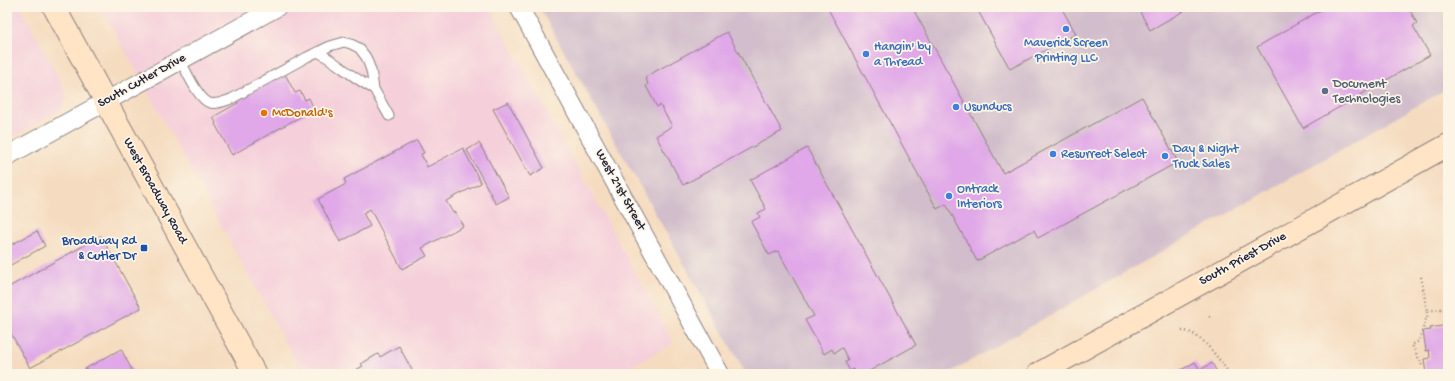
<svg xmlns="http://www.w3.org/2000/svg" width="1455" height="381" viewBox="0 0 1455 381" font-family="'Gochi Hand',sans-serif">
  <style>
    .built { fill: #f5cfda }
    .industrial { fill: #d1bdcb }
    .building { fill: #e0a8e8 }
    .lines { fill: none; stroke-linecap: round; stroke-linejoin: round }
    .lane-casing { stroke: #8c7f7e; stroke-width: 11 }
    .street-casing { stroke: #8c7f7e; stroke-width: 20 }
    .secondary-casing { stroke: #8c7f7e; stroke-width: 24 }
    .path { stroke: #8c7f7e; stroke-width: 2.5; stroke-dasharray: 1 3; stroke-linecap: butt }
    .lane { stroke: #fff; stroke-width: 9 }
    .street { stroke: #fff; stroke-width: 18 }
    .secondary { stroke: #ffe4c6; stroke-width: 22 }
    .shop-dot { fill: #3f7fe0; stroke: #fcf5e5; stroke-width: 1.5 }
    .service-dot { fill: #5c6f8a; stroke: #fcf5e5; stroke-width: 1.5 }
    .food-dot { fill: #e8710a; stroke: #fcf5e5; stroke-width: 1.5 }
    .transit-dot { fill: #1a4fb4; stroke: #fcf5e5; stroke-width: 1.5 }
    .labels { text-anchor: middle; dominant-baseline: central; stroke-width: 3.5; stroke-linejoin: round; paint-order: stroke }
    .shop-label { font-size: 13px; fill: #366cbe; stroke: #fcf5e5; text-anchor: start }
    .street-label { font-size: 13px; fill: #22223b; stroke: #fcf5e5 }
    .service-label { font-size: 13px; fill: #4e5e75; stroke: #fcf5e5; text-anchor: start }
    .food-label { font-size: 13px; fill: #c56008; stroke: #fcf5e5; text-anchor: start }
    .transit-label { font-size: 13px; fill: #164399; stroke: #fcf5e5; text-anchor: end }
  </style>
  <rect width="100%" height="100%" fill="#fcf5e5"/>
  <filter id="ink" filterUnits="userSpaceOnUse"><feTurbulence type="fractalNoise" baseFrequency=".025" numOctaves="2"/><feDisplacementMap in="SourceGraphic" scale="8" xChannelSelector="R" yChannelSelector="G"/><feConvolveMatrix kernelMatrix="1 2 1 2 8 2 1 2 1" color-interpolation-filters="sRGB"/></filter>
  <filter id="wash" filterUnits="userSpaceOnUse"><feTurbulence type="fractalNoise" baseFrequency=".012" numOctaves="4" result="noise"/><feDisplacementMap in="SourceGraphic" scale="16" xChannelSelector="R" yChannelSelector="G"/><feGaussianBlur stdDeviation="0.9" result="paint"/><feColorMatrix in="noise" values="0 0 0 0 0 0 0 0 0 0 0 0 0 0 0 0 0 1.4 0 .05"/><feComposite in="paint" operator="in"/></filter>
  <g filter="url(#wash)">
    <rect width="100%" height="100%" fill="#f5dcc0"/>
    <path class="built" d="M7,7H20L60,80L66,94V101L61,110L7,140Z
      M101,7H489L674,343L617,374H303Z"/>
    <path class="industrial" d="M539,7H1448V88L947,374H746Z"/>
    <g id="blocks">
      <path class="building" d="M827,7H912L1003,173L1142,97L1178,162L1038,238L1034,230L977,261L946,204L937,209Z
        M976,7H1061L1076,34L1010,69Z
        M1137,7H1191L1150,30Z
        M1326,7H1408L1417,23L1413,26L1430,55L1303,128L1257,47Z
        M727,32L782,131L683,185L656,136L672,126L660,105L657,107L646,86L648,84L645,77Z
        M285,74L295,93L300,91L305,100L309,98L314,109L232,155L215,124L216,123L213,117L238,103L237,100Z
        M508,102L544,168L530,176L493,109Z
        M417,140L424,153L421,154L427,167L463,148L481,183L446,201L453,213L455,212L463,226L422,248L427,256L402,269L370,209L363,213L370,226L340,242L318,199L346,184L344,179Z
        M479,143L509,197L496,204L467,150Z
        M807,148L916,345L864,374H856L853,369L850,371L845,362L848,360L842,348L834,353L832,349L824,354L805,320L814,316L778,251L769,255L751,222L760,217L758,213L766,209L750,180Z
        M37,231L45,246L7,267V247Z
        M101,236L141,308L30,368L7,326V288Z
        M1448,325V374H1426L1424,359L1430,358L1429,350L1426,351L1423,331L1431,330L1430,328Z
        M399,346L414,374H349L363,366L361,364L378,354L380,357Z
        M121,349L134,374H88L85,369Z
        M1195,362L1200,370L1212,363L1218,374H1174Z"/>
    </g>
  </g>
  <g filter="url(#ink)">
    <use href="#blocks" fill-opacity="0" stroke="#8c7f7e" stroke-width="1"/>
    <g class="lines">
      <defs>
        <path id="lane" d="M318,52C338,63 354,79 374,89
          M180,60C186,70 198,100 210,103C217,105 225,101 231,99L307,57L330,46L344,42L351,44L359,48L366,57L371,70L374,89L389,116"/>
        <path id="street" d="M519,7L720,374
          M7,156L277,7"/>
        <path id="secondary" d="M54,7L255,374
          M1038,374L1448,145"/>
      </defs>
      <use href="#lane" class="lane-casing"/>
      <use href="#street" class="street-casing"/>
      <use href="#secondary" class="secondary-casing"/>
      <path class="path" d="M1421,277L1427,311L1448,308
        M1209,317L1212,315
        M1182,331C1200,330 1219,360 1230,374
        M1422,365L1412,345L1419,341L1427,316V311"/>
      <use href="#lane" class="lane"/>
      <use href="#street" class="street"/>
      <use href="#secondary" class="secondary"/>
    </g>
  </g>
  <g class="shop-dot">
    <circle cx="1066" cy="29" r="4"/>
    <circle cx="866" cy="54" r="4"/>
    <circle cx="956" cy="107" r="4"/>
    <circle cx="1053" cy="154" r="4"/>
    <circle cx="1165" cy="156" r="4"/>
    <circle cx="949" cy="196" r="4"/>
  </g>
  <circle class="service-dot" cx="1325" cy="91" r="4"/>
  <circle class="food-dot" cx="264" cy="113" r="4"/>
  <rect class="transit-dot" x="140" y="244" width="8" height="8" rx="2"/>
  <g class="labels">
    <g class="shop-label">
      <text x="1066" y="43" text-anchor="middle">Maverick Screen<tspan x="1066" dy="15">Printing LLC</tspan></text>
      <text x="874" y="47">Hangin' by<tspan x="874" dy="15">a Thread</tspan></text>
      <text x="964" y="107">Usunducs</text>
      <text x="1173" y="149">Day &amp; Night<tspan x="1173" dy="15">Truck Sales</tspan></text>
      <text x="1061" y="154">Resurrect Select</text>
      <text x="957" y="189">Ontrack<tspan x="957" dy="15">Interiors</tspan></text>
    </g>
    <g class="street-label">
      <text transform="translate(142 81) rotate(-29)">South Cutler Drive</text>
      <text transform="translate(620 190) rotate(61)">West 21st Street</text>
      <text transform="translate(155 191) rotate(61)">West Broadway Road</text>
      <text transform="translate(1243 259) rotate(-29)">South Priest Drive</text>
    </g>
    <g class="service-label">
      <text x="1333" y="84">Document<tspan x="1333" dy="15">Technologies</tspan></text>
    </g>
    <g class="food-label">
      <text x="272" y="113">McDonald's</text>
    </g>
    <g class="transit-label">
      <text x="136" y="241">Broadway Rd<tspan x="136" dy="15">&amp; Cutler Dr</tspan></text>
    </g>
  </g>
  <rect width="1455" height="381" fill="none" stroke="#fcf5e5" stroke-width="24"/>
</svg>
